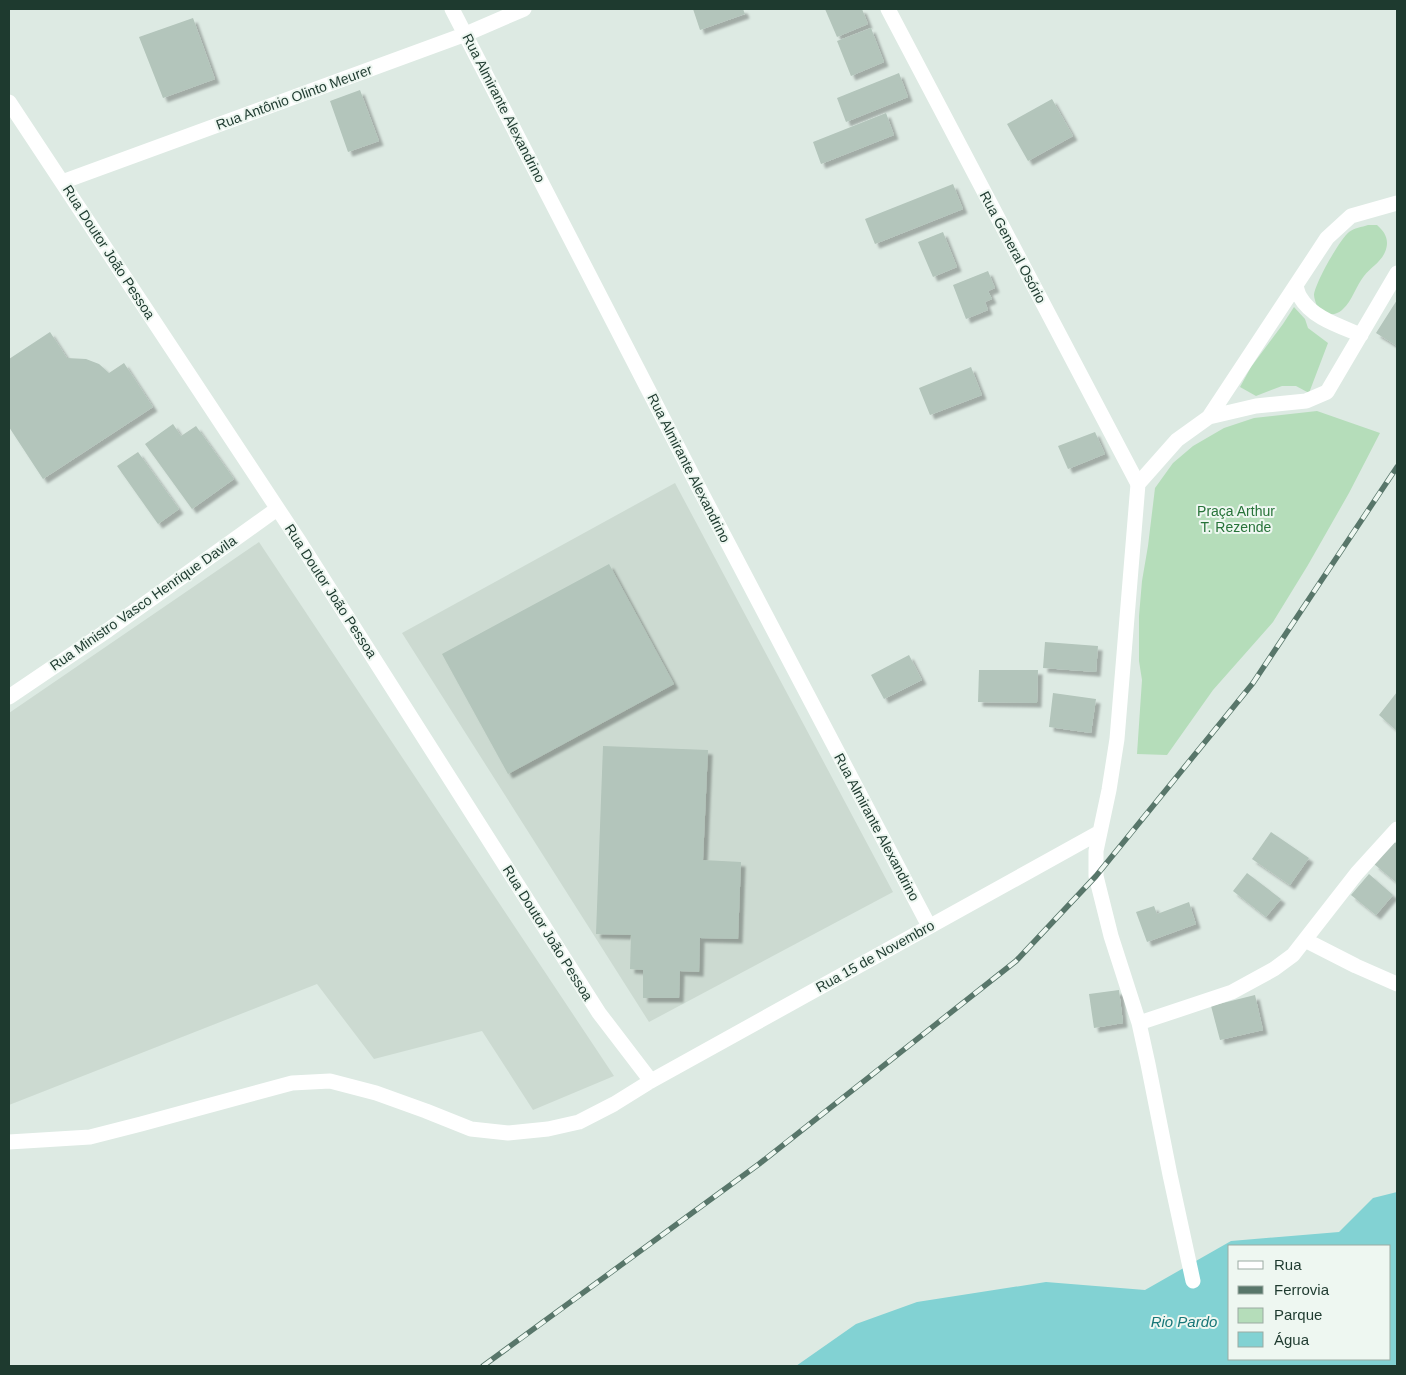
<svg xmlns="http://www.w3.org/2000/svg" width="1406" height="1375" viewBox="0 0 1406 1375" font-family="Helvetica,sans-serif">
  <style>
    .built { fill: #ccdad1 }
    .green { fill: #b5ddba }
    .water { fill: #82d2d3; fill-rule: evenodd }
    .building { fill: #b3c5bb; filter: url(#shadow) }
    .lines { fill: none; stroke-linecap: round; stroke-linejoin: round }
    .minor { stroke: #fff; stroke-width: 15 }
    .tertiary { stroke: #fff; stroke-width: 15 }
    .rail-casing { stroke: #58766a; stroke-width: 5.5 }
    .rail { stroke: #eef7f1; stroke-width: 4; stroke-dasharray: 11; stroke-linecap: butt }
    .labels { text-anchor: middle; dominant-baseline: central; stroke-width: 4; stroke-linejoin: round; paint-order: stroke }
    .street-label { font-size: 14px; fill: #1e3a2f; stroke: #eef7f1 }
    .park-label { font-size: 14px; fill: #277339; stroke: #eef7f1 }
    .water-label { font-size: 15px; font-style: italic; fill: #177678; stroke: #eef7f1 }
  </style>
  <defs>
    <filter id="shadow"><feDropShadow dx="4.5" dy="4.5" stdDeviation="1" flood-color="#0004"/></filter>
  </defs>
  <rect width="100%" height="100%" fill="#ddeae3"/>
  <path class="built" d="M675,483L893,892L649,1022L402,633Z
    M259,542L614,1076L533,1110L482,1031L374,1059L317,984L9,1105V713Z"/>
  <path class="green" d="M1368,225H1377C1385,232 1390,240 1385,252C1381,262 1370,268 1364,276C1356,286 1352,301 1343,309C1338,314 1334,314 1328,315L1317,307C1316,303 1314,298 1314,295C1315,283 1340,239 1349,232C1354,228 1362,227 1368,225Z
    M1294,307L1305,319L1308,328L1328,343L1309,393L1296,386H1282L1256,396L1240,387L1251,367L1283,324Z
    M1317,411L1380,433L1349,493L1308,565L1273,622L1213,690L1167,755L1137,754L1142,680L1139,661V616L1142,581L1148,546L1155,488L1173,463L1193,446L1224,428L1254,418Z"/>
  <path class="water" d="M1397,1192V1366H796L856,1324L917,1302L1046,1282L1145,1290L1231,1241L1339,1232L1373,1198ZM1230,1246H1390V1359H1230Z"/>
  <path class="building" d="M693,9H743L745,14L700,30Z
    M825,9H862L868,24L837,37Z
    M193,18L215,79L163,98L139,37Z
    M871,28L884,62L851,76L837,41Z
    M899,73L908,97L846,122L837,98Z
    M360,90L379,141L348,152L330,101Z
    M1052,99L1073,136L1028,161L1007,124Z
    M886,113L894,135L821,164L813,142Z
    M953,184L963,209L875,244L865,219Z
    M943,232L957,267L933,277L918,242Z
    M988,271L995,288L988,291L992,299L985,302L988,310L966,319L953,285Z
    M1397,300V346L1376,333Z
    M50,332L67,358L86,359L99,364L109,373L124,363L153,407L43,479L9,427V359Z
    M971,367L982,395L930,415L919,388Z
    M173,424L181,436L196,426L234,479L192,509L145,444Z
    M1095,432L1105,454L1068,469L1058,446Z
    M138,452L179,509L158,524L117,466Z
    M609,564L674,684L508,774L442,654Z
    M1045,642L1098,646L1096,672L1043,668Z
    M909,655L922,680L884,699L871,675Z
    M979,670H1038L1037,703L978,702Z
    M1397,692V731L1379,715Z
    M1053,693L1096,699L1091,733L1049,727Z
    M603,746L708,750L703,860L741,862L738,939L700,938L699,972L680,971L679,998H643V970L630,969L631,935L596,934Z
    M1271,832L1309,858L1290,885L1252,859Z
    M1393,841L1397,844V883L1374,864Z
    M1247,873L1281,899L1266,917L1233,891Z
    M1369,874L1393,895L1376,915L1351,895Z
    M1189,902L1196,924L1147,942L1136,912L1154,906L1157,914Z
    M1119,990L1123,1023L1094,1028L1089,994Z
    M1255,995L1263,1030L1220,1040L1211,1006Z"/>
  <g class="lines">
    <path class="minor" d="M452,9L700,490L929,926
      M9,102L299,541L599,1013L651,1081
      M62,182L466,34L524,9
      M1296,286C1297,289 1298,294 1300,297C1312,318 1340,326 1361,335
      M1209,417L1327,238L1351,216L1397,203
      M9,697L108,630L277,509
      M1305,940L1356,966L1397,984
      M1139,1023L1232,992L1274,969L1293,955L1357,873L1397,829
      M9,1142L90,1137L141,1124L292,1083L330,1081L376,1093L426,1111L471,1129L508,1133L548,1129L579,1122L614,1104L651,1081L1100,832
      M1193,1281L1170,1175L1148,1064L1139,1023L1111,936L1096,876V851L1109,790L1117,739L1138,484L1177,440L1209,417L1256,406L1306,401L1327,392L1397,273"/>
    <path class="tertiary" d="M888,9L1138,484"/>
    <defs>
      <path id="rail" d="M483,1366L759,1164L1016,961L1096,876L1253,683L1397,467"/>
    </defs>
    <use href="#rail" class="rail-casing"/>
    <use href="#rail" class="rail"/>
  </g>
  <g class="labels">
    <g class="street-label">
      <text transform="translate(294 97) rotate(-20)">Rua Antônio Olinto Meurer</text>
      <text transform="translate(504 108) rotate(63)">Rua Almirante Alexandrino</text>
      <text transform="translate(1013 247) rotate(62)">Rua General Osório</text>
      <text transform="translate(109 252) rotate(57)">Rua Doutor João Pessoa</text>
      <text transform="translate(689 468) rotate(63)">Rua Almirante Alexandrino</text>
      <text transform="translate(331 591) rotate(57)">Rua Doutor João Pessoa</text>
      <text transform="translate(143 603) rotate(-35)">Rua Ministro Vasco Henrique Davila</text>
      <text transform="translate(877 827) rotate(62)">Rua Almirante Alexandrino</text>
      <text transform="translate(548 933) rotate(58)">Rua Doutor João Pessoa</text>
      <text transform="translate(875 956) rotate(-29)">Rua 15 de Novembro</text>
    </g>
    <g class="park-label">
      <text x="1236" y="511">Praça Arthur<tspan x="1236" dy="16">T. Rezende</tspan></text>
    </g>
    <g class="water-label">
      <text x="1184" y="1321">Rio Pardo</text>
    </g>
  </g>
  <rect width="1406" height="1375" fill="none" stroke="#1e3a2f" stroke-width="20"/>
  <rect x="1228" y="1245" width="162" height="115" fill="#eef7f1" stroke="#9baba3"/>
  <rect x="1238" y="1261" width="25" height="8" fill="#ffffff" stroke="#9baba3"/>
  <text x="1274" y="1270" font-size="15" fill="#1e3a2f">Rua</text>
  <rect x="1238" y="1286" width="25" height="8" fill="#58766a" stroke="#9baba3"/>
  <text x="1274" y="1295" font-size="15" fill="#1e3a2f">Ferrovia</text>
  <rect x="1238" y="1308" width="25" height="15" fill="#b5ddba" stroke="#9baba3"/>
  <text x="1274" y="1320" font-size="15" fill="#1e3a2f">Parque</text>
  <rect x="1238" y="1332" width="25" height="15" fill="#82d2d3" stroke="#9baba3"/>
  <text x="1274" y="1345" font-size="15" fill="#1e3a2f">Água</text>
</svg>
